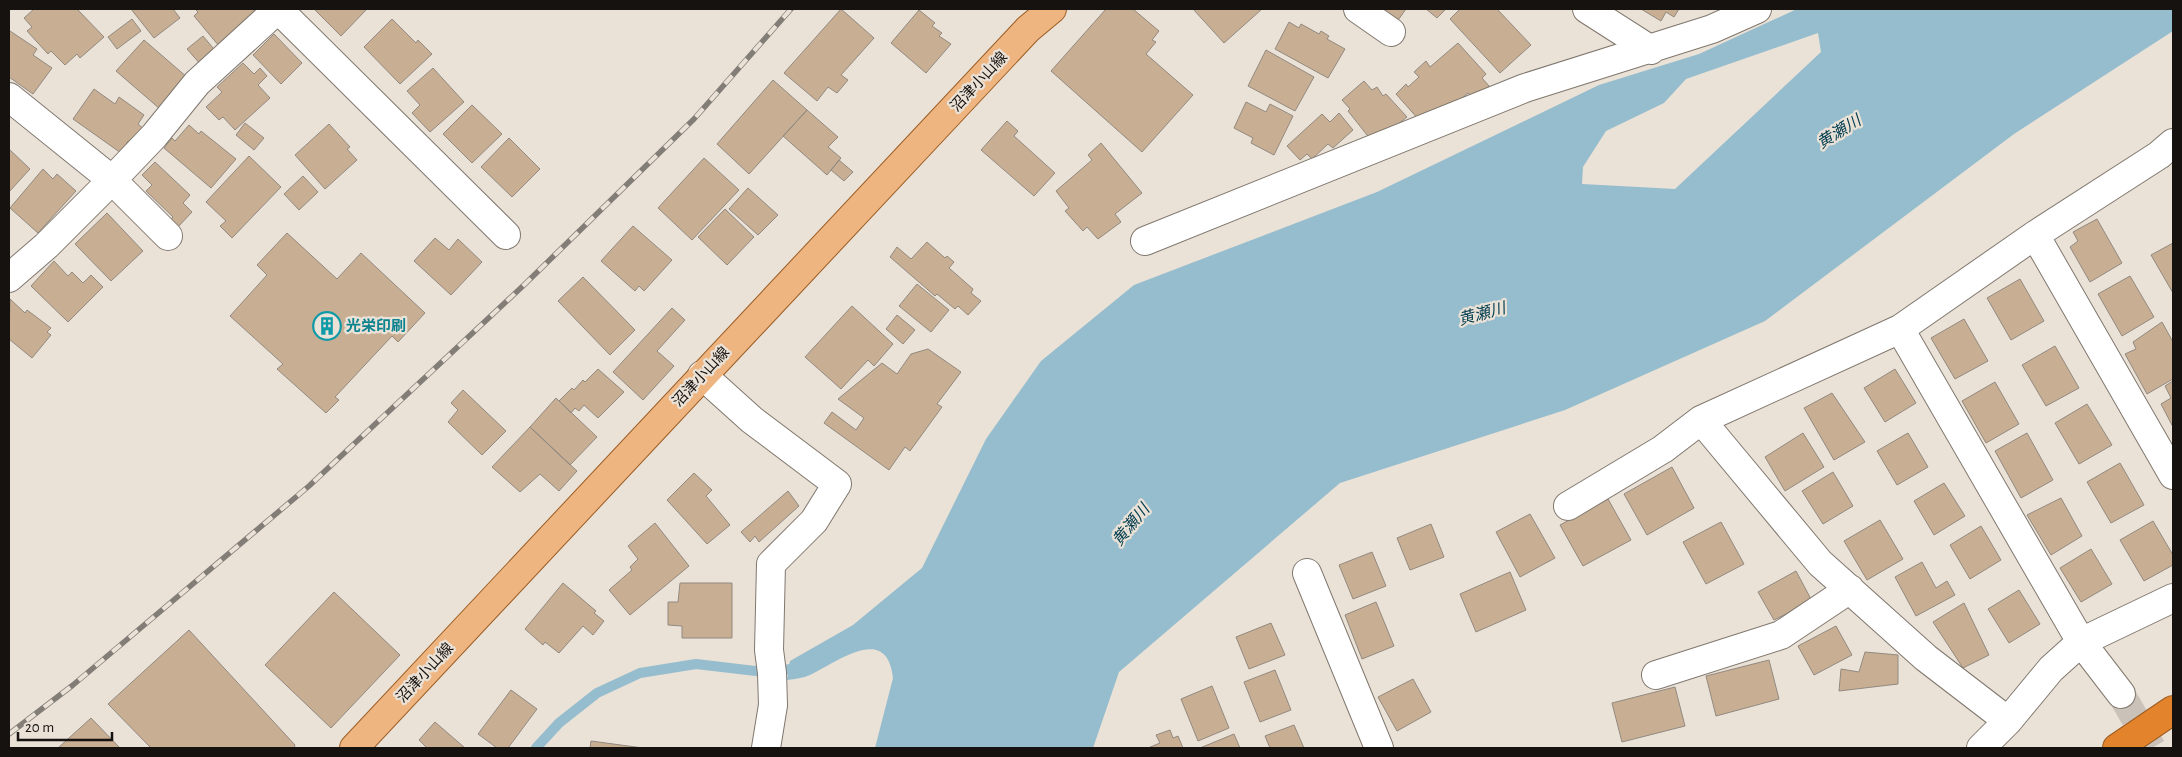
<svg xmlns="http://www.w3.org/2000/svg" width="2182" height="757" viewBox="0 0 2182 757" font-family="'Alegreya Sans','Noto Sans JP',sans-serif">
  <style>
    .water { fill: #95bdcd; fill-rule: evenodd }
    .lines { fill: none; stroke-linecap: round; stroke-linejoin: round }
    .stream { stroke: #95bdcd; stroke-width: 10 }
    .building { fill: #c8af93; stroke: #928980 }
    .minor-tunnel { stroke: #cac2b9; stroke-width: 28; stroke-dasharray: 28 14; stroke-linecap: butt }
    .minor-casing { stroke: #80786f; stroke-width: 30 }
    .major-casing { stroke: #9b5c22; stroke-width: 30 }
    .highway-casing { stroke: #9b5c22; stroke-width: 30 }
    .minor { stroke: #fff; stroke-width: 28 }
    .major { stroke: #eeb581; stroke-width: 28 }
    .highway { stroke: #e3842d; stroke-width: 28 }
    .rail-casing { stroke: #837d77; stroke-width: 5.5 }
    .rail { stroke: #eae1d7; stroke-width: 4; stroke-dasharray: 11; stroke-linecap: butt }
    .labels { text-anchor: middle; dominant-baseline: central; stroke-width: 4.5; stroke-linejoin: round; paint-order: stroke }
    .street-label { font-size: 15px; fill: #15120f; stroke: #eae1d7 }
    .culture-label { font-size: 15px; font-weight: bold; fill: #0d838f; stroke: #eae1d7; text-anchor: start }
    .water-label { font-size: 16px; font-style: italic; fill: #064052; stroke: #eae1d7 }
  </style>
  <rect width="100%" height="100%" fill="#eae1d7"/>
  <path class="water" d="M1797,9H2173V31L2014,134L1765,321L1565,410L1340,483L1119,672L1093,748H875L893,678C887,622 836,663 810,675C803,678 795,679 787,680L790,661L853,625L922,568L986,439L1041,361L1134,285L1377,192L1599,85L1699,54ZM1818,33L1821,52L1675,189L1582,184L1583,167L1606,131L1664,103L1686,79Z"/>
  <g class="lines">
    <path class="stream" d="M536,748L559,723L597,693L640,673L696,664L772,673L802,666"/>
  </g>
  <path class="building" d="M34,9H77L104,37L80,58L77,54L65,65L51,51L48,54L27,31L32,27L24,18Z
    M131,9H173L180,18L154,38Z
    M195,9H264L219,46L194,16L198,12Z
    M317,9H367L341,36L315,10Z
    M841,9L874,38L841,75L848,80L837,93L828,87L817,101L784,73Z
    M1106,9H1133L1159,31L1152,40L1156,42L1146,54L1193,95L1142,152L1051,71Z
    M1193,9H1262L1224,43Z
    M1376,9H1406L1396,23Z
    M1426,9H1446L1437,18Z
    M1460,9H1497L1531,45L1500,73L1450,19Z
    M1641,9H1679L1674,17L1666,12L1661,21Z
    M919,10L935,23L932,26L942,33L939,36L951,44L926,73L891,43Z
    M132,19L141,31L117,49L108,37Z
    M392,19L416,43L418,40L432,54L400,84L364,47Z
    M1289,22L1299,28L1301,24L1319,34L1321,31L1329,36L1327,39L1345,49L1328,78L1275,49Z
    M10,31L37,49L33,55L52,68L33,94L9,77V34Z
    M274,34L302,63L281,84L253,55Z
    M203,36L218,54L202,66L187,49Z
    M144,40L188,78L160,109L116,71Z
    M1458,43L1486,74L1482,78L1489,86L1475,99L1468,93L1452,107L1420,121L1396,94L1406,84L1408,87L1419,77L1414,72L1426,61L1430,67Z
    M1266,50L1314,77L1295,111L1248,86Z
    M243,63L254,74L260,68L267,76L258,85L270,98L235,130L223,117L219,120L206,107L222,92L217,87Z
    M433,68L464,102L430,132L412,113L420,105L407,91Z
    M773,80L807,110L749,174L717,144Z
    M1364,81L1372,90L1377,87L1383,96L1386,94L1407,117L1378,140H1371L1348,111L1350,109L1342,100Z
    M94,89L115,104L119,97L144,115L138,124L144,129L134,144L128,141L121,153L73,119Z
    M1246,102L1266,112L1270,104L1293,116L1274,155L1251,143L1253,138L1234,128Z
    M472,105L502,134L472,163L443,134Z
    M807,110L838,137L828,147L841,158L827,175L783,136Z
    M1339,113L1353,130L1333,148L1328,144L1312,159L1307,154L1300,160L1287,146L1322,114L1330,122Z
    M1007,121L1018,131L1014,136L1055,173L1034,196L981,150Z
    M245,123L264,138L254,150L236,135Z
    M329,124L350,147L347,149L357,160L325,189L295,155Z
    M189,125L199,134L201,131L236,159L211,188L164,148L172,138L175,141Z
    M509,138L540,169L512,197L481,167Z
    M1101,143L1142,193L1115,214L1121,222L1098,239L1087,227L1083,231L1065,211L1069,208L1056,191L1092,160L1088,155Z
    M9,149L30,169L9,192Z
    M249,156L281,187L232,238L220,226L226,221L206,202Z
    M704,158L739,190L692,240L658,208Z
    M839,160L853,172L844,181L831,170Z
    M155,162L190,195L183,203L192,212L177,228L169,221L173,217L146,191L152,185L142,175Z
    M43,169L53,179L57,174L76,191L38,233L10,208Z
    M303,176L318,192L299,210L284,194Z
    M748,188L778,215L758,235L729,209Z
    M725,209L754,237L727,265L698,237Z
    M107,213L143,251L111,281L75,244Z
    M2097,219L2122,263L2090,282L2070,247L2078,241L2073,232Z
    M633,226L672,260L644,291L639,286L635,291L601,261Z
    M287,233L337,279L361,253L425,313L398,342L392,336L335,397L339,400L326,413L277,369L283,364L230,316L267,275L257,265Z
    M435,238L449,250L458,239L482,262L451,295L414,261Z
    M927,242L945,258L947,256L954,262L949,268L973,289L971,293L981,301L968,315L958,306L955,309L937,294L935,296L890,257L897,247L911,259Z
    M2173,243V293L2151,255Z
    M54,261L68,276L72,272L83,283L91,275L103,287L68,322L31,286Z
    M2130,276L2154,317L2122,336L2098,294Z
    M583,277L635,330L610,355L558,301Z
    M2020,279L2044,321L2011,340L1987,298Z
    M917,284L949,310L931,332L899,306Z
    M10,299L25,313L27,310L51,328L47,332L51,335L32,358L9,339Z
    M852,306L893,344L874,366L868,360L841,389L805,357Z
    M672,308L685,320L657,351L674,366L643,400L613,372Z
    M897,315L915,330L903,344L886,329Z
    M1964,319L1988,361L1955,379L1931,338Z
    M2162,322L2173,342V379L2147,394L2125,354L2136,349L2133,342Z
    M2055,346L2079,388L2046,406L2022,365Z
    M928,349L961,372L937,404L942,407L910,451L905,447L889,470L824,423L832,412L856,430L864,418L838,399L882,363L897,374L911,354Z
    M598,369L624,392L598,418L584,405L579,411L575,408L571,413L559,401L572,388L574,390L583,380L585,382Z
    M1895,369L1916,403L1885,422L1864,388Z
    M2173,381V427L2161,404L2171,398L2165,386Z
    M1995,382L2019,424L1986,443L1962,401Z
    M463,390L506,431L482,455L448,422L458,410L451,403Z
    M1832,393L1865,442L1834,460L1804,408Z
    M556,398L597,437L570,465L530,427Z
    M2087,404L2112,445L2079,464L2055,423Z
    M530,427L577,471L559,491L540,474L520,492L492,467Z
    M1803,433L1824,467L1785,491L1765,457Z
    M1908,433L1928,467L1897,485L1877,451Z
    M2027,433L2053,480L2021,498L1995,451Z
    M2120,463L2144,505L2111,523L2087,482Z
    M1672,467L1694,508L1647,535L1624,494Z
    M1833,472L1853,506L1823,524L1802,491Z
    M694,473L712,490L706,496L730,525L707,544L667,500Z
    M1944,483L1965,516L1934,535L1914,501Z
    M788,491L799,506L759,542L755,536L750,542L741,532Z
    M2061,498L2082,536L2051,555L2027,515Z
    M1608,499L1631,540L1583,566L1560,525Z
    M1530,514L1555,558L1520,577L1496,532Z
    M1880,520L1903,559L1867,580L1844,541Z
    M2153,521L2173,555V565L2144,581L2120,540Z
    M1721,522L1744,564L1706,584L1683,542Z
    M655,523L689,566L630,615L609,590L632,570L630,567L638,559L628,546Z
    M1431,524L1444,557L1410,570L1397,538Z
    M1981,526L2001,560L1970,579L1950,545Z
    M2091,549L2112,584L2081,602L2060,568Z
    M1372,552L1386,586L1353,599L1339,565Z
    M1922,562L1936,588L1947,581L1955,595L1916,616L1895,577Z
    M1796,571L1812,601L1774,620L1758,592Z
    M1510,572L1526,610L1476,632L1460,594Z
    M563,583L596,611L594,613L604,621L593,635L583,626L559,653L545,642L543,645L525,629Z
    M680,583H732V638H682V626L668,625V602H678Z
    M2019,590L2040,624L2009,643L1988,609Z
    M334,592L400,655L331,728L265,665Z
    M1376,602L1394,646L1362,659L1345,615Z
    M1964,603L1989,655L1963,668L1933,622Z
    M1271,623L1285,655L1249,669L1236,637Z
    M1836,626L1852,655L1814,675L1798,646Z
    M189,630L295,745L294,748H151L108,704Z
    M1865,652L1898,655V684L1839,691L1841,669L1859,672Z
    M1769,660L1779,699L1716,716L1706,676Z
    M1275,670L1291,710L1260,722L1244,682Z
    M1413,679L1431,712L1397,731L1378,697Z
    M1212,686L1229,728L1198,741L1181,699Z
    M1675,687L1685,726L1622,742L1612,703Z
    M511,690L537,709L508,748H497L478,734Z
    M91,718L120,748H58Z
    M435,722L465,748H427L419,740Z
    M1294,725L1304,748H1270L1265,736Z
    M1170,730L1173,738L1178,736L1183,748H1148L1160,743L1156,735Z
    M1234,734L1240,748H1200Z
    M591,741L643,748H590Z"/>
  <g class="lines">
    <path class="minor-tunnel" d="M2121,694L2152,748"/>
    <defs>
      <path id="minor" d="M278,9L506,235
        M1358,9L1391,32
        M1587,9L1651,50
        M9,97L112,180L168,236
        M2035,235L2173,475
        M1145,241L1525,88L1712,29L1757,9
        M9,278L46,246L112,180L154,136L197,83L278,9
        M1900,329L2081,642L2121,694
        M702,375L752,420L837,484L814,521L771,564L769,650L772,673L773,705L766,748
        M1701,420L1820,563L1926,658L2008,721
        M1568,506L1663,449L1701,420L1900,329L2035,235L2159,155L2173,143
        M1307,573L1379,748
        M1656,675L1781,635L1850,589
        M1981,748L2008,721L2051,669L2081,642L2173,598"/>
      <path id="major" d="M354,748L1028,29L1052,9"/>
      <path id="highway" d="M2117,748L2173,710"/>
    </defs>
    <use href="#minor" class="minor-casing"/>
    <use href="#major" class="major-casing"/>
    <use href="#highway" class="highway-casing"/>
    <use href="#minor" class="minor"/>
    <use href="#major" class="major"/>
    <use href="#highway" class="highway"/>
    <defs>
      <path id="rail" d="M9,734L73,685L309,486L525,284L694,119L791,9"/>
    </defs>
    <use href="#rail" class="rail-casing"/>
    <use href="#rail" class="rail"/>
  </g>
  <defs>
    <symbol id="building-ring" viewBox="-11 -11 22 22"><circle r="9.5" fill="#eae1d7" stroke="#0f9aa8" stroke-width="1.5"/><path d="M-4-6H4V6H1V3H-1V6H-4ZM-2.5-4.3h1.7v1.8h-1.7ZM.8-4.3h1.7v1.8H.8ZM-2.5-1h1.7V.8h-1.7ZM.8-1h1.7V.8H.8Z" fill="#0f9aa8"/></symbol>
  </defs>
  <g fill-rule="evenodd">
    <use href="#building-ring" x="311" y="310" width="32" height="32"/>
  </g>
  <g class="labels">
    <g class="street-label">
      <text transform="translate(979 82) rotate(-47)">沼津小山線</text>
      <text transform="translate(701 377) rotate(-47)">沼津小山線</text>
      <text transform="translate(425 673) rotate(-47)">沼津小山線</text>
    </g>
    <g class="culture-label">
      <text x="346" y="326">光栄印刷</text>
    </g>
    <g class="water-label">
      <text transform="translate(1839 132) rotate(-32)">黄瀬川</text>
      <text transform="translate(1482 314) rotate(-15)">黄瀬川</text>
      <text transform="translate(1131 525) rotate(-51)">黄瀬川</text>
    </g>
  </g>
  <rect width="2182" height="757" fill="none" stroke="#15120f" stroke-width="20"/>
  <path d="M18 732v8h94v-8" fill="none" stroke="#15120f" stroke-width="2.5"/>
  <text x="25" y="732" font-size="15" fill="#15120f" stroke="#eae1d7" stroke-width="4" paint-order="stroke">20 m</text>
</svg>
